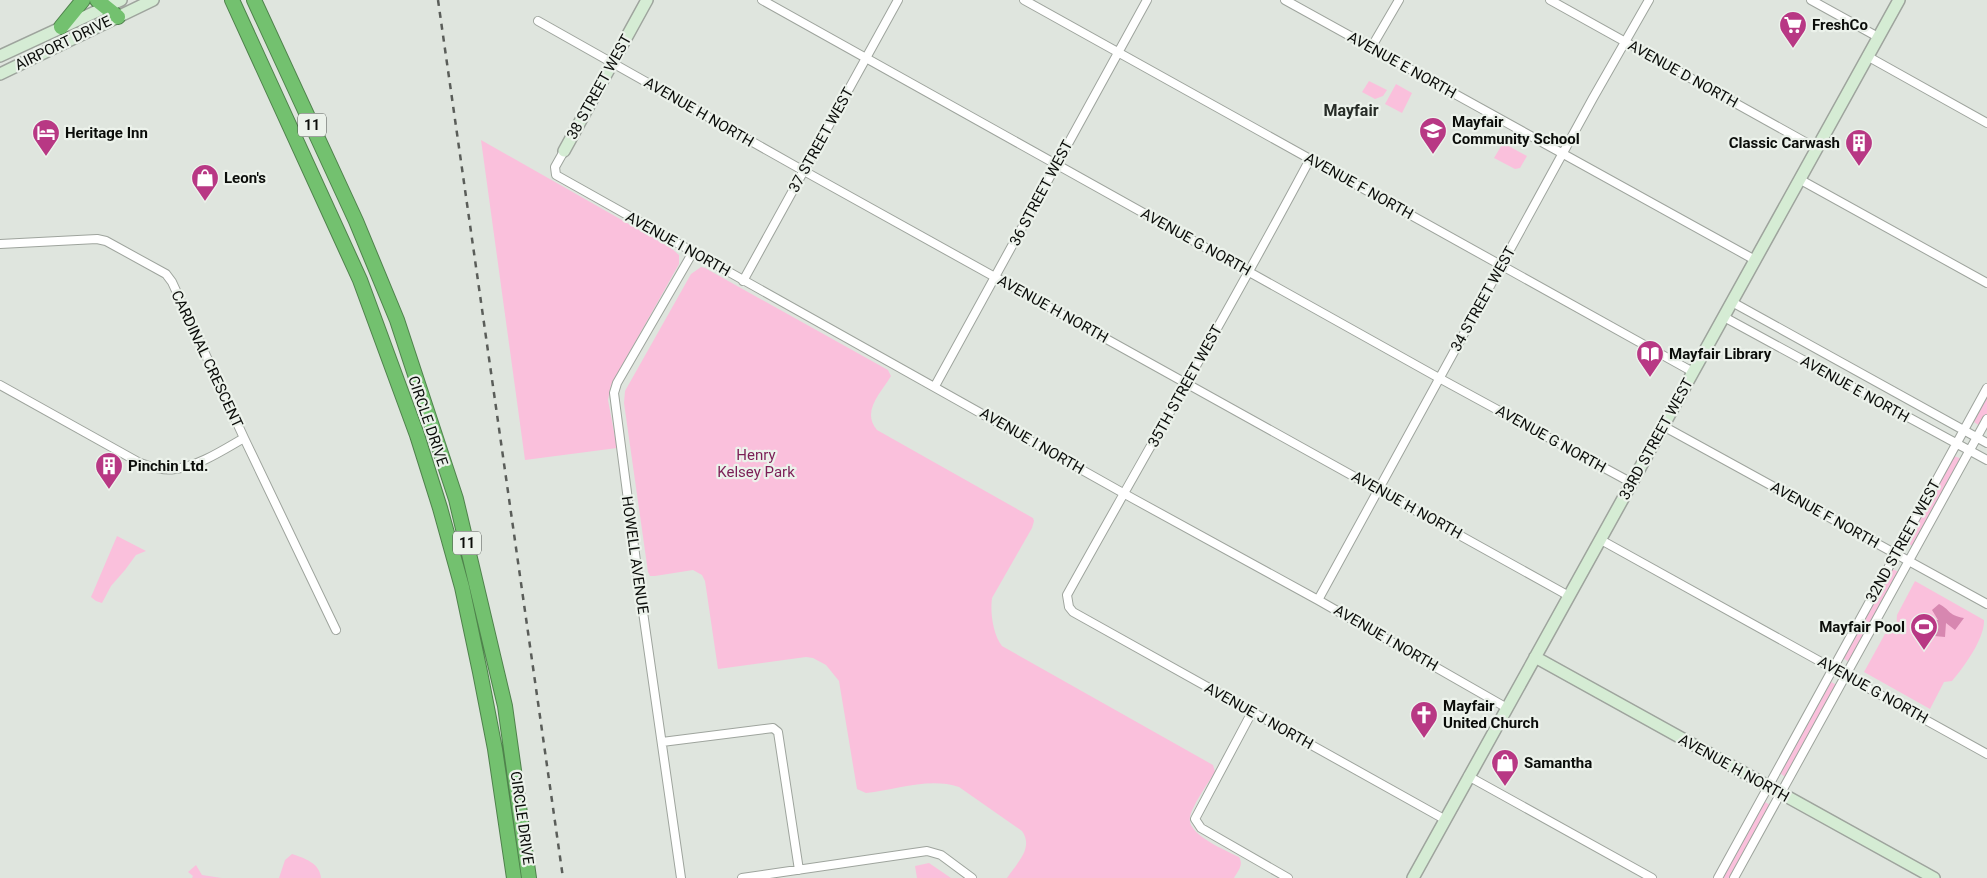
<svg xmlns="http://www.w3.org/2000/svg" width="1987" height="878" viewBox="0 0 1987 878" font-family="Roboto,sans-serif">
  <style>
    .green { fill: #fac0dc }
    .water { fill: #d787b0 }
    .lines { fill: none; stroke-linecap: round; stroke-linejoin: round }
    .street-casing { stroke: #9ea49d; stroke-width: 10 }
    .secondary-casing { stroke: #9ea49d; stroke-width: 14 }
    .highway-casing { stroke: #4f824c; stroke-width: 16 }
    .street { stroke: #fff; stroke-width: 8 }
    .secondary { stroke: #d5ecd4; stroke-width: 11 }
    .highway { stroke: #73c16f; stroke-width: 14 }
    .rail { stroke: #5a5d59; stroke-width: 2.5; stroke-dasharray: 6 6; stroke-linecap: butt }
    .labels { text-anchor: middle; dominant-baseline: central; stroke-width: 4.5; stroke-linejoin: round; paint-order: stroke }
    .shield { fill: #ecf2eb; stroke: #4e524e; stroke-width: 1 }
    .shield-label { font-size: 14px; font-weight: bold; fill: #0b0d0a }
    .poi-label { font-size: 15px; font-weight: bold; fill: #0b0d0a; stroke: #ecf2eb; text-anchor: start }
    .street-label { font-size: 15px; fill: #0b0d0a; stroke: #ecf2eb }
    .park-label { font-size: 15px; fill: #7b1e56; stroke: #ecf2eb }
    .neighbourhood-label { font-size: 16px; font-weight: bold; fill: #272c27; stroke: #ecf2eb }
  </style>
  <rect width="100%" height="100%" fill="#dfe5de"/>
  <path class="green" d="M1369,81L1387,90L1383,96L1375,99L1362,92Z
    M1396,84L1412,93L1402,113L1385,104Z
    M481,140L671,248L679,255V264L611,385L608,400L617,448L525,460Z
    M1503,143L1527,156L1520,168L1515,169L1494,158Z
    M701,267L705,268L888,370L891,376C881,393 861,411 877,430L1033,518L1034,521L1032,528L992,598C990,613 993,634 1002,646L1213,765L1215,772C1208,783 1192,806 1190,817C1186,834 1225,850 1239,857C1244,865 1238,871 1234,878H1007C1017,863 1034,848 1022,831L959,787C929,777 896,790 866,793L857,789L839,681L826,665L813,658L806,657L718,669L705,581L702,575L693,570L655,576H650L648,572L624,403L625,391L691,274Z
    M1987,397V415L1980,426L1974,422Z
    M1954,456L1962,459L1913,547L1907,542Z
    M117,536L146,551L136,555L125,570L111,586L102,603L96,601L91,597Z
    M1892,569L1899,572L1849,662L1843,658Z
    M1915,581L1984,620C1985,638 1964,667 1952,681L1944,682L1930,709L1864,672L1886,632H1896L1897,615Z
    M1831,682L1837,685L1785,777L1780,773Z
    M1765,802L1770,805L1731,878H1722L1763,803Z
    M292,854C304,858 320,863 321,878H279L285,860Z
    M929,863L951,878H917L915,866Z
    M196,865L202,875L222,878H192L193,876L188,872Z"/>
  <path class="water" d="M1939,604C1950,609 1947,615 1964,618L1955,630L1946,623L1945,637L1913,634L1914,618L1938,620L1932,610Z"/>
  <g class="lines">
    <defs>
      <path id="street" d="M762,0L1439,378L1632,483
        M1024,0L1693,372
        M1285,0L1755,260
        M1550,0L1816,148
        M1811,0L1878,37
        M538,21L804,171L1569,596
        M1371,48L1399,0
        M1867,56L1987,123
        M564,151L555,167L556,175L1132,498L1318,600L1507,708
        M1310,159C1232,306 1148,449 1067,595L1069,607L1073,612L1444,819
        M1799,179L1987,283
        M0,244L97,239L106,241L166,274L172,282L244,438L336,630
        M743,281L898,0
        M1732,302L1987,443
        M1724,317L1987,460
        M0,385L140,463C152,467 163,471 175,469C199,466 223,450 244,438
        M935,386L1147,0
        M1663,426L1987,604
        M1601,540L1987,754
        M1318,600L1593,98L1649,0
        M1252,712L1195,819L1201,828L1288,878
        M662,742L765,729L773,728L778,732L799,870
        M1468,776L1652,878
        M681,878L639,584L614,393L617,383L693,252
        M742,878L927,851L941,855L972,878
        M1718,878L1987,388
        M1734,878L1987,419"/>
      <path id="secondary" d="M0,56L121,0
        M0,74L153,0
        M564,151L647,0
        M1535,657L1934,878
        M1413,878L1899,0"/>
      <path id="highway" d="M97,0L118,17
        M232,0L360,280L417,435L440,508L462,587L480,672L495,749L514,878
        M254,0L356,221L397,320L456,499L505,706L529,878
        M61,27L83,0"/>
    </defs>
    <use href="#street" class="street-casing"/>
    <use href="#secondary" class="secondary-casing"/>
    <use href="#highway" class="highway-casing"/>
    <use href="#street" class="street"/>
    <use href="#secondary" class="secondary"/>
    <use href="#highway" class="highway"/>
    <path class="rail" d="M438,0L563,878"/>
  </g>
  <defs>
    <symbol id="supermarket-pin" viewBox="-11 -11 22 30"><path d="M0 17L-7.5 6A9.5 9.5 0 1 1 7.5 6Z" fill="#b83884" stroke="#ecf2eb"/><path d="M-6-5.5h2.5l.6 2H6L4.5 2H-2.5L-4.4-4H-6ZM-1.5 3.2a1.3 1.3 0 1 0 .1 0ZM3 3.2a1.3 1.3 0 1 0 .1 0Z" fill="#fff"/></symbol>
    <symbol id="school-pin" viewBox="-11 -11 22 30"><path d="M0 17L-7.5 6A9.5 9.5 0 1 1 7.5 6Z" fill="#b83884" stroke="#ecf2eb"/><path d="M0-5L7-2L0 1L-7-2ZM-4 1L0 2.5L4 1V4Q0 6-4 4Z" fill="#fff"/></symbol>
    <symbol id="hotel-pin" viewBox="-11 -11 22 30"><path d="M0 17L-7.5 6A9.5 9.5 0 1 1 7.5 6Z" fill="#b83884" stroke="#ecf2eb"/><path d="M-6-4.5h1.5V1H6V5H4.5V3h-9V5H-6ZM-4 0a1.8 1.8 0 1 1 3.6 0ZM.5 0V-2.5h3Q6-2.5 6 0Z" fill="#fff"/></symbol>
    <symbol id="building-pin" viewBox="-11 -11 22 30"><path d="M0 17L-7.5 6A9.5 9.5 0 1 1 7.5 6Z" fill="#b83884" stroke="#ecf2eb"/><path d="M-4-6H4V6H1V3H-1V6H-4ZM-2.5-4.3h1.7v1.8h-1.7ZM.8-4.3h1.7v1.8H.8ZM-2.5-1h1.7V.8h-1.7ZM.8-1h1.7V.8H.8Z" fill="#fff"/></symbol>
    <symbol id="shop-pin" viewBox="-11 -11 22 30"><path d="M0 17L-7.5 6A9.5 9.5 0 1 1 7.5 6Z" fill="#b83884" stroke="#ecf2eb"/><path d="M-5-2.5h2.3a2.7 3.5 0 0 1 5.4 0H5L5.5 6h-11ZM-1.5-2.5h3a1.5 2.3 0 0 0-3 0Z" fill="#fff"/></symbol>
    <symbol id="library-pin" viewBox="-11 -11 22 30"><path d="M0 17L-7.5 6A9.5 9.5 0 1 1 7.5 6Z" fill="#b83884" stroke="#ecf2eb"/><path d="M-6-4Q-3-5.5-.7-3.5V5Q-3 3-6 4ZM6-4Q3-5.5 .7-3.5V5Q3 3 6 4Z" fill="#fff"/></symbol>
    <symbol id="stadium-pin" viewBox="-11 -11 22 30"><path d="M0 17L-7.5 6A9.5 9.5 0 1 1 7.5 6Z" fill="#b83884" stroke="#ecf2eb"/><path d="M0-5a6.5 5 0 1 0 0 10a6.5 5 0 1 0 0-10ZM-3.5-1.8h7v3.6h-7Z" fill="#fff"/></symbol>
    <symbol id="church-pin" viewBox="-11 -11 22 30"><path d="M0 17L-7.5 6A9.5 9.5 0 1 1 7.5 6Z" fill="#b83884" stroke="#ecf2eb"/><path d="M-1.2-6h2.4v3.5h3.3v2.4h-3.3V6h-2.4V-.1h-3.3v-2.4h3.3Z" fill="#fff"/></symbol>
  </defs>
  <g fill-rule="evenodd">
    <use href="#supermarket-pin" x="1777" y="9" width="32" height="43"/>
    <use href="#school-pin" x="1417" y="115" width="32" height="43"/>
    <use href="#hotel-pin" x="30" y="117" width="32" height="43"/>
    <use href="#building-pin" x="1843" y="127" width="32" height="43"/>
    <use href="#shop-pin" x="189" y="162" width="32" height="43"/>
    <use href="#library-pin" x="1634" y="338" width="32" height="43"/>
    <use href="#building-pin" x="93" y="450" width="32" height="43"/>
    <use href="#stadium-pin" x="1908" y="611" width="32" height="43"/>
    <use href="#church-pin" x="1408" y="699" width="32" height="43"/>
    <use href="#shop-pin" x="1489" y="747" width="32" height="43"/>
  </g>
  <g class="labels">
    <g class="shield">
      <rect x="298" y="113.5" width="28" height="23" rx="4"/>
      <rect x="453" y="531.5" width="28" height="23" rx="4"/>
    </g>
    <g class="shield-label">
      <text x="312" y="125">11</text>
      <text x="467" y="543">11</text>
    </g>
    <g class="poi-label">
      <text x="1812" y="25">FreshCo</text>
      <text x="1452" y="122">Mayfair<tspan x="1452" dy="17">Community School</tspan></text>
      <text x="65" y="133">Heritage Inn</text>
      <text x="1840" y="143" text-anchor="end">Classic Carwash</text>
      <text x="224" y="178">Leon's</text>
      <text x="1669" y="354">Mayfair Library</text>
      <text x="128" y="466">Pinchin Ltd.</text>
      <text x="1905" y="627" text-anchor="end">Mayfair Pool</text>
      <text x="1443" y="706">Mayfair<tspan x="1443" dy="17">United Church</tspan></text>
      <text x="1524" y="763">Samantha</text>
    </g>
    <g class="street-label">
      <text transform="translate(63 43) rotate(-26)">AIRPORT DRIVE</text>
      <text transform="translate(1402 65) rotate(29)">AVENUE E NORTH</text>
      <text transform="translate(1683 74) rotate(29)">AVENUE D NORTH</text>
      <text transform="translate(599 87) rotate(-61)">38 STREET WEST</text>
      <text transform="translate(699 112) rotate(30)">AVENUE H NORTH</text>
      <text transform="translate(821 140) rotate(-61)">37 STREET WEST</text>
      <text transform="translate(1359 186) rotate(29)">AVENUE F NORTH</text>
      <text transform="translate(1041 193) rotate(-62)">36 STREET WEST</text>
      <text transform="translate(1196 242) rotate(29)">AVENUE G NORTH</text>
      <text transform="translate(678 244) rotate(29)">AVENUE I NORTH</text>
      <text transform="translate(1483 299) rotate(-61)">34 STREET WEST</text>
      <text transform="translate(1053 309) rotate(29)">AVENUE H NORTH</text>
      <text transform="translate(207 359) rotate(65)">CARDINAL CRESCENT</text>
      <text transform="translate(1185 386) rotate(-61)">35TH STREET WEST</text>
      <text transform="translate(1855 389) rotate(29)">AVENUE E NORTH</text>
      <text transform="translate(428 421) rotate(71)">CIRCLE DRIVE</text>
      <text transform="translate(1551 439) rotate(29)">AVENUE G NORTH</text>
      <text transform="translate(1656 439) rotate(-61)">33RD STREET WEST</text>
      <text transform="translate(1032 441) rotate(30)">AVENUE I NORTH</text>
      <text transform="translate(1407 505) rotate(29)">AVENUE H NORTH</text>
      <text transform="translate(1825 515) rotate(29)">AVENUE F NORTH</text>
      <text transform="translate(1903 541) rotate(-61)">32ND STREET WEST</text>
      <text transform="translate(635 555) rotate(82)">HOWELL AVENUE</text>
      <text transform="translate(1386 638) rotate(30)">AVENUE I NORTH</text>
      <text transform="translate(1873 690) rotate(29)">AVENUE G NORTH</text>
      <text transform="translate(1259 716) rotate(29)">AVENUE J NORTH</text>
      <text transform="translate(1734 768) rotate(29)">AVENUE H NORTH</text>
      <text transform="translate(522 818) rotate(82)">CIRCLE DRIVE</text>
    </g>
    <g class="park-label">
      <text x="756" y="455">Henry<tspan x="756" dy="17">Kelsey Park</tspan></text>
    </g>
    <g class="neighbourhood-label">
      <text x="1351" y="110">Mayfair</text>
    </g>
  </g>
</svg>
